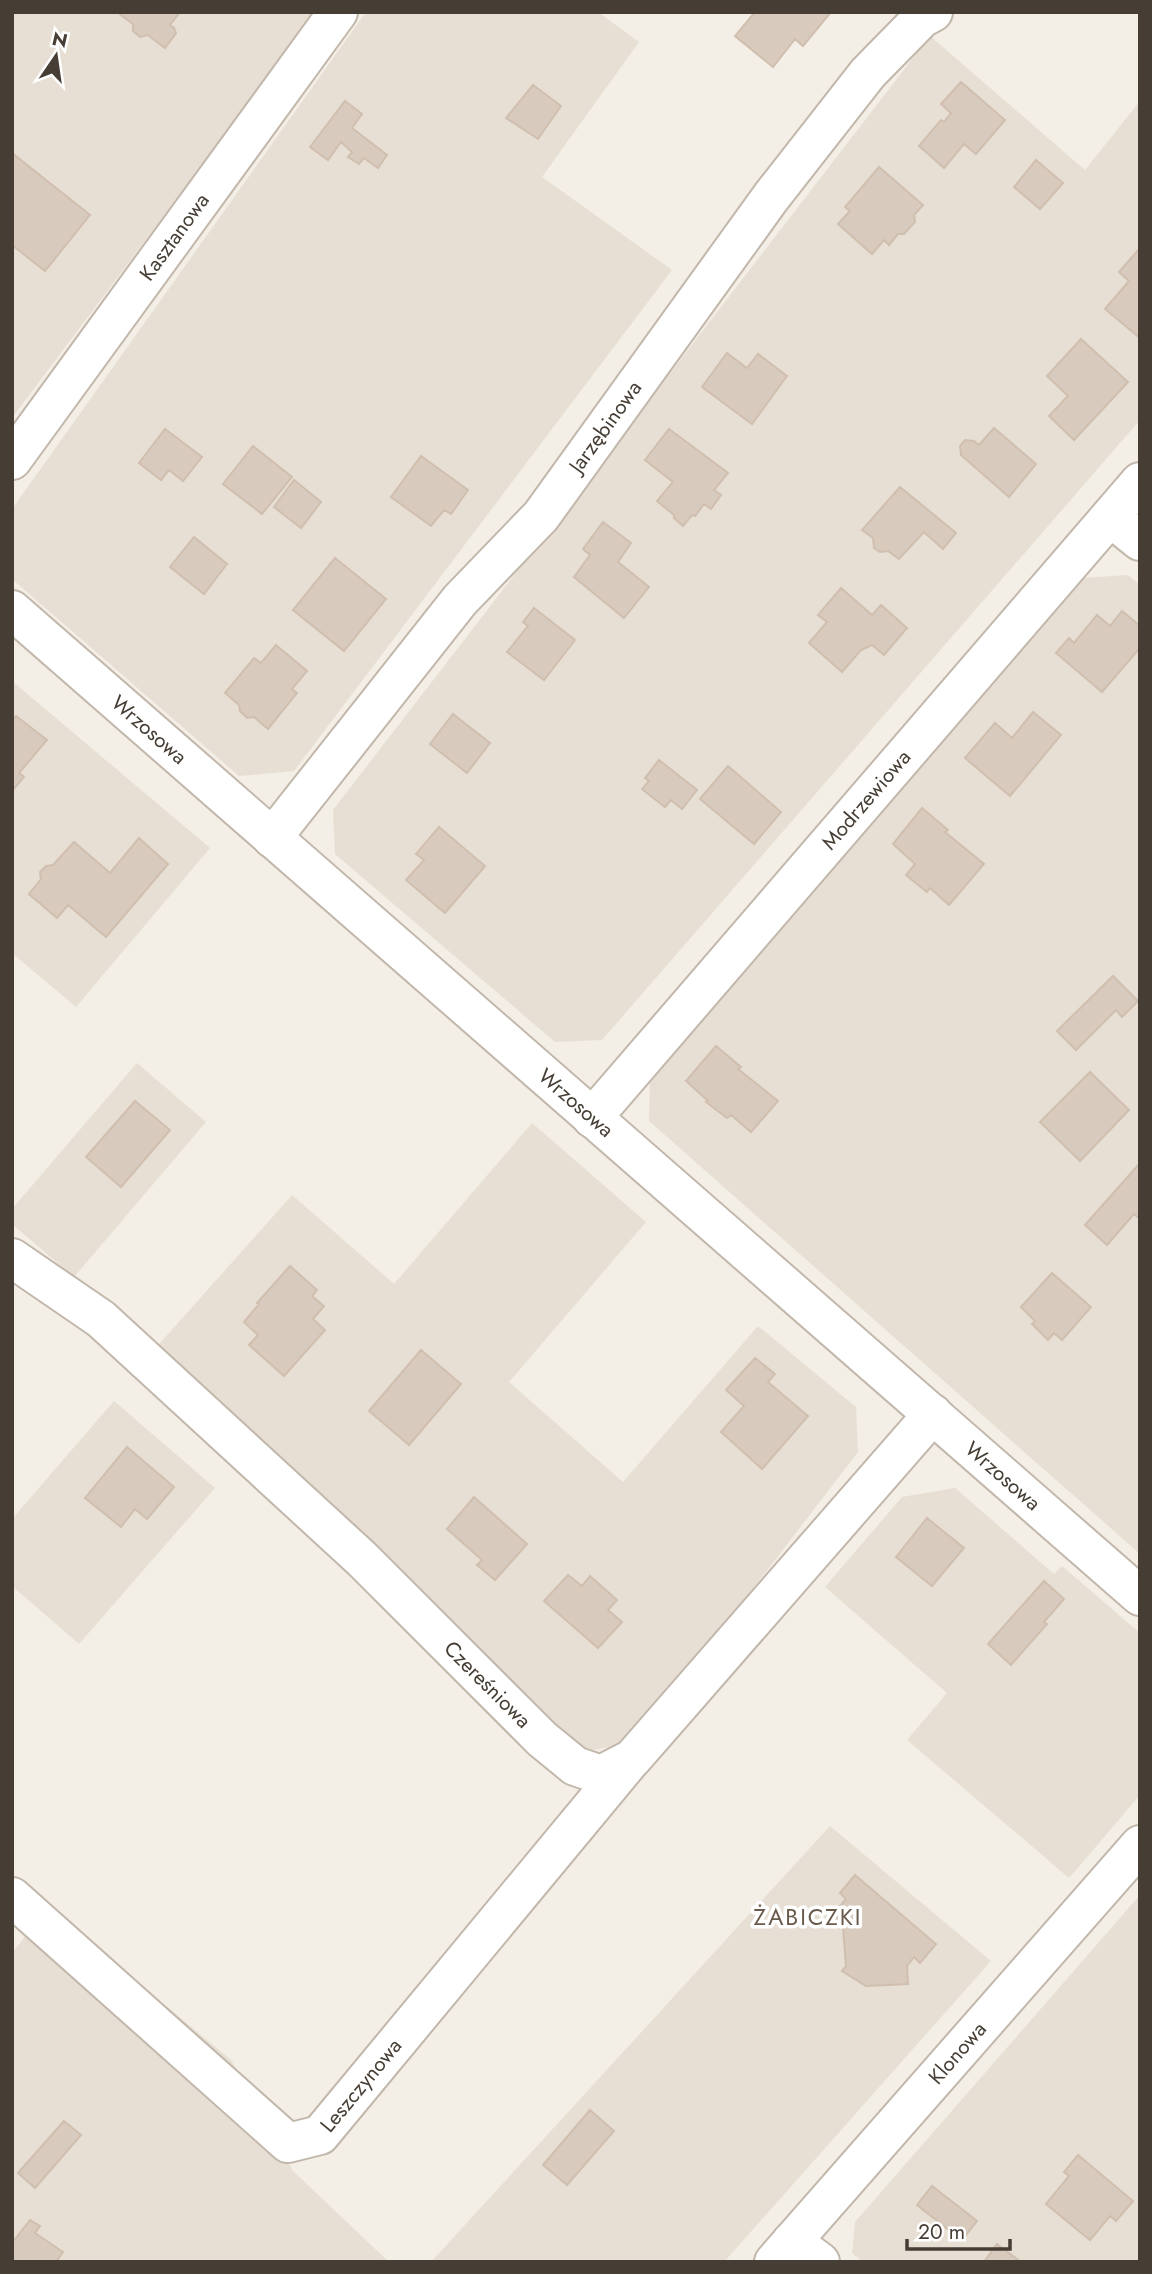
<svg xmlns="http://www.w3.org/2000/svg" width="1152" height="2274" viewBox="0 0 1152 2274" font-family="Jost,sans-serif">
  <style>
    .residential { fill: #e7dfd4 }
    .building { fill: #d8cbbe; stroke: #d0bfae; stroke-width: 2 }
    .lines { fill: none; stroke-linecap: round; stroke-linejoin: round }
    .minor-casing { stroke: #c2b7ab; stroke-width: 42 }
    .minor { stroke: #fff; stroke-width: 38 }
    .labels { text-anchor: middle; dominant-baseline: central; stroke-width: 7; stroke-linejoin: round; paint-order: stroke }
    .street-label { font-size: 21px; fill: #463e35; stroke: #fff }
    .neighbourhood-label { font-size: 23px; letter-spacing: 2px; fill: #695a4c; stroke: #fff }
  </style>
  <rect width="100%" height="100%" fill="#f3eee6"/>
  <path class="residential" d="M12,12H317L12,418Z
    M366,12H598L639,42L542,177L672,270L294,771L239,776L12,579V509Z
    M930,36L1085,170L1140,101V420L602,1040L555,1042L335,854L333,810Z
    M1128,575L1140,585V1554L649,1121L650,1081L1081,578Z
    M12,681L210,848L76,1007L12,953Z
    M137,1063L206,1122L74,1277L12,1224V1209Z
    M532,1123L646,1222L509,1382L623,1482L758,1326L856,1407L858,1452L742,1603L621,1745L581,1752L479,1648L153,1351L292,1195L394,1284Z
    M114,1401L215,1488L79,1644L12,1586V1519Z
    M955,1488L1054,1574L1062,1566L1140,1633V1795L1069,1878L907,1740L947,1693L825,1587L902,1497Z
    M830,1826L991,1961L724,2262H431Z
    M1140,1895V2262H863L852,2253L855,2222Z
    M48,1908L231,2060L293,2171L389,2262H12V1953Z"/>
  <path class="building" d="M117,12H180L170,25L174,28L176,33L165,48L148,35L140,37L133,31V24Z
    M755,12H831L803,46L795,39L773,67L735,36Z
    M961,82L1005,120L976,154L964,144L944,168L919,146L941,120L944,122L951,113L941,104Z
    M533,85L561,106L538,139L506,118Z
    M345,101L362,114L352,128L387,155L378,168L364,158L359,164L348,157L352,152L341,142L328,160L310,147Z
    M12,153L90,215L45,271L12,245Z
    M1036,160L1063,183L1040,209L1014,187Z
    M879,167L923,205L914,215L915,222L904,234H898L889,245L884,240L872,254L838,224L850,211L845,207Z
    M1140,248V338L1105,309L1129,281L1119,272Z
    M1081,339L1128,382L1074,440L1049,416L1068,396L1047,376Z
    M727,353L747,368L758,354L787,376L752,424L702,387Z
    M994,428L1036,464L1009,497L961,455L960,446L965,440L974,441L979,445Z
    M165,429L202,457L183,481L169,470L161,480L139,463Z
    M669,429L728,473L714,490L721,495L711,509L704,504L695,516L692,515L683,526L674,518V515L657,501L673,482L645,460Z
    M253,446L292,477L262,514L223,484Z
    M421,456L468,490L451,514L444,510L431,526L391,497Z
    M294,480L321,502L301,528L274,507Z
    M900,487L956,533L943,549L924,532L899,559L888,551L880,552L874,548L873,538L862,530Z
    M603,522L631,543L618,562L649,587L624,618L574,577L590,555L583,549Z
    M194,537L227,564L204,594L170,567Z
    M335,558L386,599L344,651L293,610Z
    M841,588L872,615L881,605L907,628L884,655L872,645L861,650L842,672L809,643L827,622L818,615Z
    M534,608L575,640L544,680L507,652L528,626L523,622Z
    M1122,611L1140,626V648L1102,692L1056,653L1069,638L1074,643L1097,615L1110,626Z
    M276,645L307,671L292,689L297,693L268,729L254,717L247,718L240,711L239,705L225,693L254,658L261,663Z
    M1033,712L1061,735L1010,796L965,758L995,723L1012,738Z
    M453,714L490,743L467,773L430,744Z
    M16,716L47,740L19,773L24,777L12,791V720Z
    M659,760L697,790L682,809L671,800L665,807L642,789L649,781L645,778Z
    M728,766L781,812L754,844L700,799Z
    M922,808L948,830L945,832L984,864L949,905L930,888L927,892L906,875L915,864L893,844Z
    M439,827L485,866L445,913L406,880L424,860L416,854Z
    M139,838L168,864L106,937L68,905L57,918L29,894L41,879L40,872L46,866L53,865L74,842L110,873Z
    M1113,976L1138,1001L1122,1017L1116,1010L1076,1050L1057,1031Z
    M716,1046L741,1067L738,1069L778,1101L751,1132L731,1115L727,1118L706,1102L708,1101L686,1081Z
    M1090,1072L1129,1110L1080,1161L1040,1122Z
    M135,1101L170,1130L121,1187L86,1157Z
    M1140,1163V1219L1134,1214L1107,1245L1085,1225Z
    M290,1266L317,1290L312,1296L324,1306L313,1319L325,1330L284,1376L249,1345L258,1335L244,1322L259,1304L257,1303Z
    M1052,1273L1091,1307L1062,1340L1054,1333L1048,1340L1032,1324L1035,1321L1021,1307Z
    M421,1350L461,1384L409,1445L369,1411Z
    M755,1358L775,1374L768,1382L808,1416L762,1469L721,1432L744,1406L726,1390Z
    M127,1447L174,1487L147,1519L135,1509L121,1527L85,1498Z
    M474,1497L527,1544L495,1580L477,1565L482,1560L447,1529Z
    M927,1518L964,1548L932,1586L896,1557Z
    M568,1575L582,1586L590,1576L617,1600L608,1610L622,1622L598,1648L544,1601Z
    M1044,1581L1064,1599L1044,1622L1047,1624L1011,1665L988,1644Z
    M855,1875L936,1944L920,1963L914,1957L907,1966L908,1984L866,1986L842,1971L846,1966L843,1927L831,1917L846,1899L840,1893Z
    M590,2110L614,2131L567,2185L543,2165Z
    M64,2121L81,2135L35,2188L18,2173Z
    M1078,2155L1133,2201L1116,2221L1110,2216L1090,2240L1046,2204L1069,2176L1064,2172Z
    M932,2186L977,2221L962,2240L917,2205Z
    M30,2220L40,2226L35,2233L63,2252L56,2262H12V2243Z
    M997,2244L1021,2262H984Z"/>
  <g class="lines">
    <defs>
      <g id="minor">
        <path id="s1" d="M12,460L338,12"/>
        <path d="M1110,517L1140,541"/>
        <path id="s2" d="M12,610L1140,1596"/>
        <path id="s3" d="M272,838L460,600L541,516L771,197L868,73L922,18L933,12"/>
        <path id="s4" d="M592,1118L1140,482"/>
        <path id="s5" d="M12,1258L101,1319L362,1559L542,1739L575,1766L601,1775L632,1759L933,1414"/>
        <path id="s6" d="M12,1897L288,2143L320,2135L629,1762"/>
        <path d="M792,2241L820,2262"/>
        <path id="s7" d="M774,2262L1140,1845"/>
      </g>
    </defs>
    <use href="#minor" class="minor-casing"/>
    <use href="#minor" class="minor"/>
  </g>
  <g class="labels">
    <g class="street-label">
      <text stroke="none"><textPath href="#s1" startOffset="276">Kasztanowa</textPath></text>
      <text stroke="none"><textPath href="#s3" startOffset="530">Jarzębinowa</textPath></text>
      <text stroke="none"><textPath href="#s2" startOffset="182">Wrzosowa</textPath></text>
      <text stroke="none"><textPath href="#s4" startOffset="420">Modrzewiowa</textPath></text>
      <text stroke="none"><textPath href="#s2" startOffset="749">Wrzosowa</textPath></text>
      <text stroke="none"><textPath href="#s2" startOffset="1316">Wrzosowa</textPath></text>
      <text stroke="none"><textPath href="#s5" startOffset="640">Czereśniowa</textPath></text>
      <text stroke="none"><textPath href="#s7" startOffset="278">Klonowa</textPath></text>
      <text stroke="none"><textPath href="#s6" startOffset="467">Leszczynowa</textPath></text>
    </g>
    <g class="neighbourhood-label">
      <text x="808" y="1917">ŻABICZKI</text>
    </g>
  </g>
  <rect width="1152" height="2274" fill="none" stroke="#463e35" stroke-width="28"/>
  <g transform="translate(56 56) rotate(13)" stroke="#ffffff" stroke-width="5" paint-order="stroke">
  <path d="M0-5L12 26L0 18L-12 26Z" fill="#463e35"/>
  <text y="-10" font-size="19" font-weight="bold" text-anchor="middle" fill="#463e35">N</text>
  </g>
  <path d="M907 2239v10h103v-10" fill="none" stroke="#463e35" stroke-width="3.5"/>
  <text x="918" y="2239" font-size="21" fill="#463e35" stroke="#ffffff" stroke-width="5" paint-order="stroke">20 m</text>
</svg>
